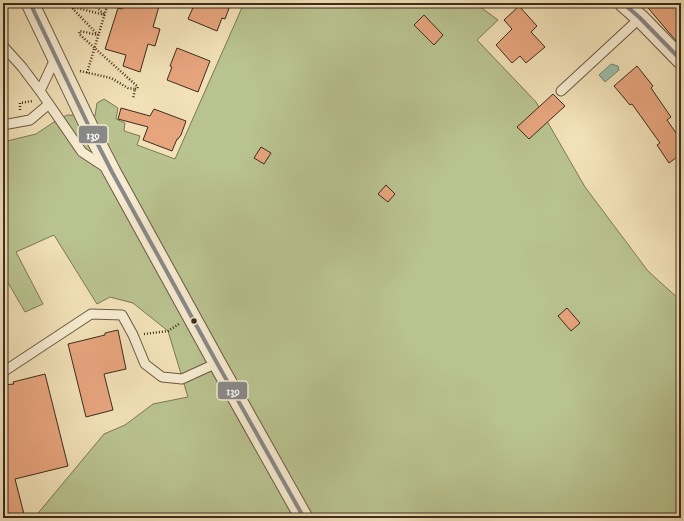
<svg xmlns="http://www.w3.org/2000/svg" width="684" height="521" viewBox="0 0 684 521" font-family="'IM FELL DW Pica',serif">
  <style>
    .green { fill: #b9c390; stroke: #7b7857 }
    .water { fill: #9cbea9; stroke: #768471 }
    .building { fill: #e7a57e; stroke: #3d2c1e }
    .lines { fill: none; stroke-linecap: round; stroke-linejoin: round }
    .service-casing { stroke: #6a5944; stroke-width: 11 }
    .minor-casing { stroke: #6a5944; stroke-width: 19 }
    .path { stroke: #3d2c1e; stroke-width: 2.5; stroke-dasharray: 1 2; stroke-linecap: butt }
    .service { stroke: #f7ecd1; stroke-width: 9 }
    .minor { stroke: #f7ecd1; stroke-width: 17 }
    .bus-1-casing { stroke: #f7ecd1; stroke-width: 7 }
    .bus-1 { stroke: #898989; stroke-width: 4 }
    .bus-dot { fill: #3d2c1e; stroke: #f7ecd1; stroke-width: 1.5 }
    .line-badge { stroke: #f7ecd1; stroke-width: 1.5 }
    .badge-label { font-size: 11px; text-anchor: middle; font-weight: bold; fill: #fff }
  </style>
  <rect width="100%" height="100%" fill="#f2e1b8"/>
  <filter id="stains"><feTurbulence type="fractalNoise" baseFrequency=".005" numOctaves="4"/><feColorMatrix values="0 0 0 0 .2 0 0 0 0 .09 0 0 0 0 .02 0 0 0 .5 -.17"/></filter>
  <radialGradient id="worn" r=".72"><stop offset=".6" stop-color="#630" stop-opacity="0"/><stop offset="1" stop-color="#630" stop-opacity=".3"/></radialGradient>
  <path class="green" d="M244,3H475L498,20L477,40L536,102L585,187L648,271L681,301V518H34L104,434L125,425L153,404L188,397L168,331L133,303L110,297L97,304L54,235L16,252L43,304L25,312L3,274V142L36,134L54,122L67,115L95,116L97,103L104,99L118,108L116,119L125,123L124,131L140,136L137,145L175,159Z"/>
  <path class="water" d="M611,64L618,66L619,70L605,82L599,75L600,74Z"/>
  <path class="building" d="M124,3H160L153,27L160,29L155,46L148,44L140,72L123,66L126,55L105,49L118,8L122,9Z
    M195,3H231L225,19L222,18L217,31L188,19Z
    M644,3H681V46L671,35Z
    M519,6L537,26L531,32L545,47L526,63L520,56L512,63L496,45L512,29L504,20Z
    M424,15L443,35L434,45L414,25Z
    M177,48L210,61L198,92L167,80L172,67L170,66Z
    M637,66L653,86L651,88L671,117L667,120L681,140V154L669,163L657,145L660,143L632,104L630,105L614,86Z
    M553,94L565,106L529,139L517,127Z
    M121,108L150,116L154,109L186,121L181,135L178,139H177L172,151L143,140L148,127L118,119Z
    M261,147L271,153L264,164L254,158Z
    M386,185L395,194L388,202L378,194Z
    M567,308L580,323L571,331L558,316Z
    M118,330L126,369L104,374L113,410L86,417L68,344L105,335V333Z
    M45,374L68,466L15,479L25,518H3V385L14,384L13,382Z"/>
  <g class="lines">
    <defs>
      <path id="service" d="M3,46L22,67L40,91L82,152L108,169
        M40,91L56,57
        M561,91L640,18
        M3,125L30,120L49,104
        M3,372L91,314L122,315L133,335L145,364L162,377L182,379L217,363"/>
      <path id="minor" d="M30,3L93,135L112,172L217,363L304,518
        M623,3L640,18L681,60"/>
    </defs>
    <use href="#service" class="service-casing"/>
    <use href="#minor" class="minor-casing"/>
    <path class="path" d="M92,3L105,15L74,7L73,9L98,35L80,31L79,34L138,87L137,89H135
      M80,71L111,78L128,88L135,89L133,99
      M87,73L108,3
      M20,110V103L33,101
      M144,334L168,331L179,324"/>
    <use href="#service" class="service"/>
    <use href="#minor" class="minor"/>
    <defs>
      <path id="bus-1" d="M30,3L93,135L112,172L217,363L304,518
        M623,3L640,18L681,60"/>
    </defs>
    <use href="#bus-1" class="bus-1-casing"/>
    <use href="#bus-1" class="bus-1"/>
  </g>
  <circle class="bus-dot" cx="194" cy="321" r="3.5"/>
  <g class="line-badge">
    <rect x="78" y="125" width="30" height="19" rx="4" fill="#898989"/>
    <rect x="217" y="381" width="31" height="19" rx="4" fill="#898989"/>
  </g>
  <g class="badge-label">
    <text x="93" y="139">139</text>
    <text x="233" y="395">139</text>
  </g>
  <rect width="684" height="521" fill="none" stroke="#f2e1b8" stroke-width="16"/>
  <rect x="4" y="4" width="676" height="513" fill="none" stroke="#3d2c1e" stroke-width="2"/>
  <rect x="8" y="8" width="668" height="505" fill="none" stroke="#3d2c1e"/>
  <rect width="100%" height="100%" filter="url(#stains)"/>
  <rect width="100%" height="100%" fill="url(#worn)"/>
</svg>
